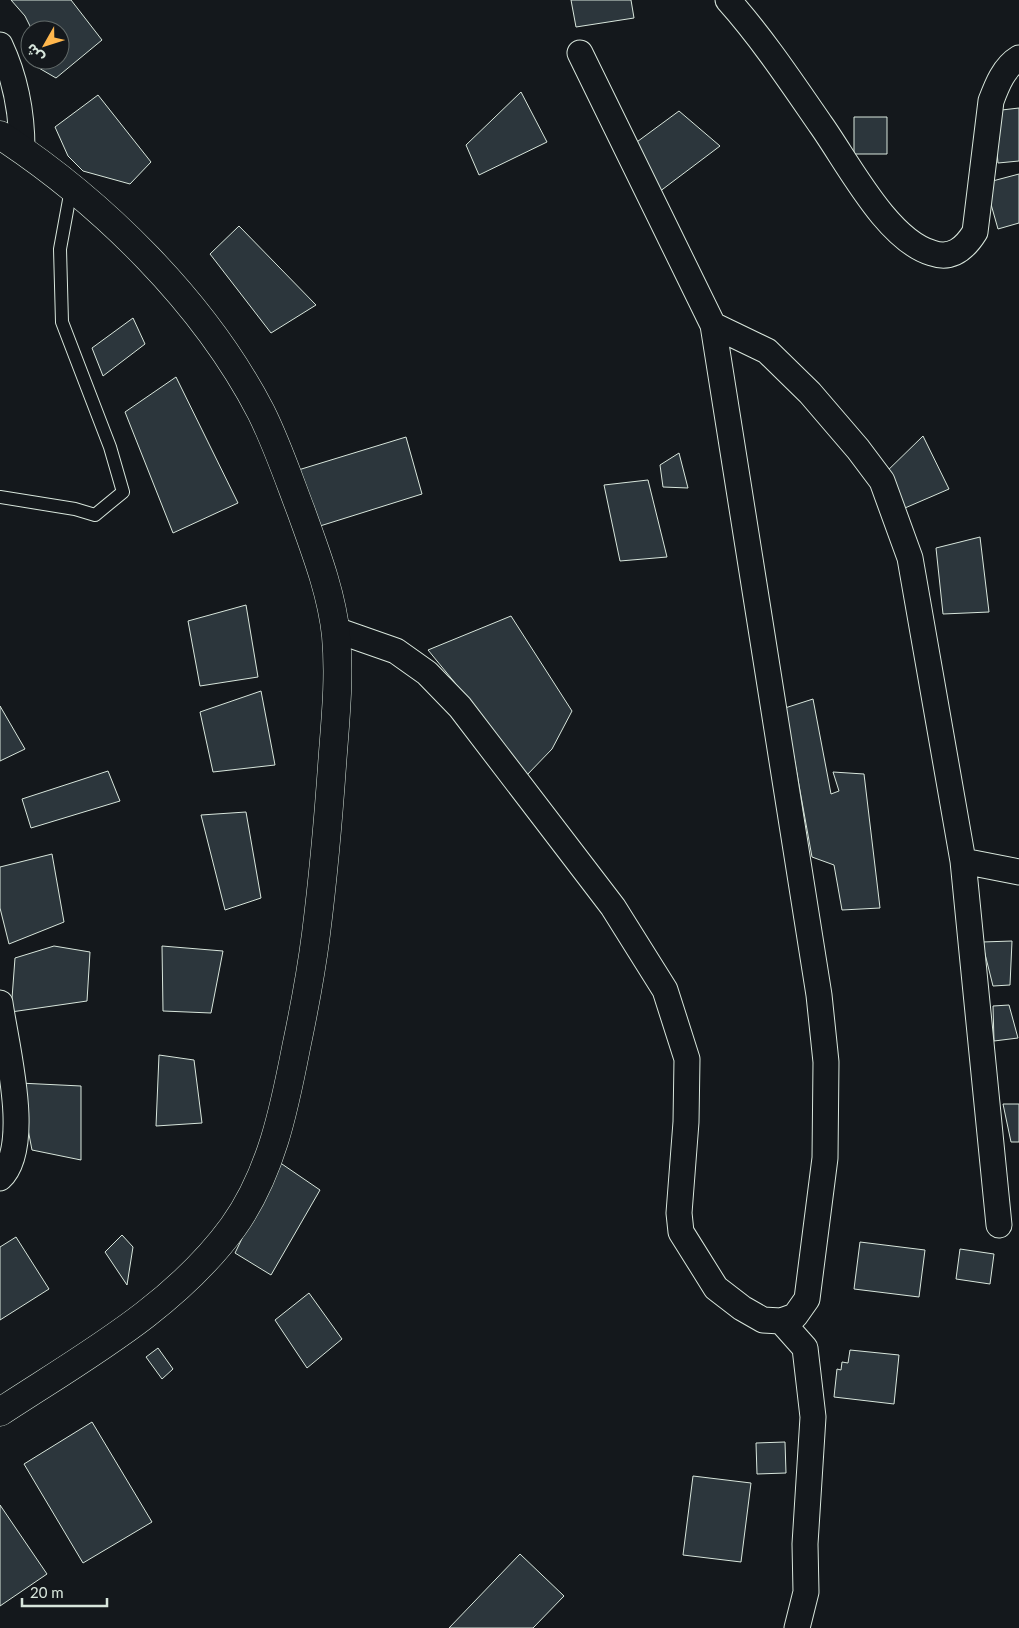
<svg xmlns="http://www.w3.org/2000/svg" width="1019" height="1628" viewBox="0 0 1019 1628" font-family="Lato,'Noto Sans Arabic',sans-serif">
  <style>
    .building { fill: #2c363c; stroke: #d8e6dc }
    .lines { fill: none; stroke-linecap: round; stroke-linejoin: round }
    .service-casing { stroke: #d8e6dc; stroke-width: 14 }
    .minor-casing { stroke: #d8e6dc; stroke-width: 27 }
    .secondary-casing { stroke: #d8e6dc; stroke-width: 29 }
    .service { stroke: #14181c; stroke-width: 12 }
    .minor { stroke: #14181c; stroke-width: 25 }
    .secondary { stroke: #14181c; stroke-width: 28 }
  </style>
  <rect width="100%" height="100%" fill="#14181c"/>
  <path class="building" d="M11,0H71L102,40L56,78L32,64V60H60V30H32L25,16Z
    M571,0H631L634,18L576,27Z
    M521,92L547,142L479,175L466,145Z
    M98,95L151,162L130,184L83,171L68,156L55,127Z
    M1019,108V161L998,163L993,111Z
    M679,111L720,146L659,192L630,147Z
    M854,117H887V154H854Z
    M1019,174V223L998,229L985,183Z
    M239,226L316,305L271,333L210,254Z
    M133,318L145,344L103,376L92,348Z
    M176,377L238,503L173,533L125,412Z
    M923,436L949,489L898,511L881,477Z
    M406,437L422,494L320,526L295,471Z
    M679,453L688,488L663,487L660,465Z
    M648,480L667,557L620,561L604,485Z
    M980,537L989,612L943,614L936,548Z
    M246,605L258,677L200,686L188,621Z
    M511,616L572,711L552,749L526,776L469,700L428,650Z
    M261,691L275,765L213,772L200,712Z
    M813,699L831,794L839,791L833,772L864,774L880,908L842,910L834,865L812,857L785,708Z
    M0,706L25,749L0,761Z
    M108,771L120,801L31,828L22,799Z
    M246,812L261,898L225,910L201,815Z
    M52,854L64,922L9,944L0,908V867Z
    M1012,941L1010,985L993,986L982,942Z
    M54,946L90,952L87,1001L11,1012L15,958Z
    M162,946L223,951L211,1013L163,1011Z
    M1009,1005L1018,1038L994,1041L993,1006Z
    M159,1055L194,1060L202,1123L156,1126Z
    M19,1083L81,1086V1160L32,1150Z
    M1003,1104H1019V1142H1011Z
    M279,1162L320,1190L271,1275L235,1253Z
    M122,1235L133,1247L127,1285L105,1252Z
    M16,1237L49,1289L0,1320V1247Z
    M860,1242L925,1250L919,1297L854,1289Z
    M960,1249L994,1254L990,1284L956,1279Z
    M309,1293L342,1339L307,1368L275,1320Z
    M158,1348L173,1369L162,1379L146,1357Z
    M850,1350L899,1355L894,1404L834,1397L837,1369L841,1370L842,1362L848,1363Z
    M92,1422L152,1522L83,1563L24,1464Z
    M785,1442L786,1473L757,1474L756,1443Z
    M693,1476L751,1483L741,1562L683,1555Z
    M0,1505L47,1574L0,1606Z
    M520,1554L564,1596L533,1628H449Z"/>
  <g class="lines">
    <defs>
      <path id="service" d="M0,497L75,509L95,515L123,492L110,447L62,322L60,249L71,189"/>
      <path id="minor" d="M728,0C762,38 792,83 821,125C848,163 887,240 932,253C952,260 965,248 975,232L991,101C997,85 1004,67 1019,58
        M0,45C16,79 22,112 22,149
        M580,53L713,325
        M336,630L396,651L427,673L460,707L613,907L665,990L687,1059L686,1122L679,1213L681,1232L716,1288L742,1308L763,1320L781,1321L795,1316L807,1299L825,1158L826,1062L819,995L713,325L767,351L810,393L858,449L882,481L910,558L963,861L999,1225
        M963,861L1019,872
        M0,1003C6,1046 33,1147 0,1178
        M781,1321L805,1348L813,1417L805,1544L806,1592L797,1628"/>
      <path id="secondary" d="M0,135C102,202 204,302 261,412C277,444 288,477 301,511C315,550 332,594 336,636C340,680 335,723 332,766C328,823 323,878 316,934C311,973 304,1010 296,1048C284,1110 271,1174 233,1227C174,1308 82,1358 0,1412"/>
    </defs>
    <use href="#service" class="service-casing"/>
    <use href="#minor" class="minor-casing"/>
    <use href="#secondary" class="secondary-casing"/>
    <use href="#service" class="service"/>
    <use href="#minor" class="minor"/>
    <use href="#secondary" class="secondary"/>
  </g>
  <g transform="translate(45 45) rotate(231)"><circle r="24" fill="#14181c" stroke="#626a69"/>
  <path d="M0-4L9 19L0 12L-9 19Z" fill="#ffb74d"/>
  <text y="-8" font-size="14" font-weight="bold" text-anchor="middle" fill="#d8e6dc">ش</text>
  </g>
  <path d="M22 1598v8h85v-8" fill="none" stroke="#d8e6dc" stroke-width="2.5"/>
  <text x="30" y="1598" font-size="15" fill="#d8e6dc" stroke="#14181c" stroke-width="4" paint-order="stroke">20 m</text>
</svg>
